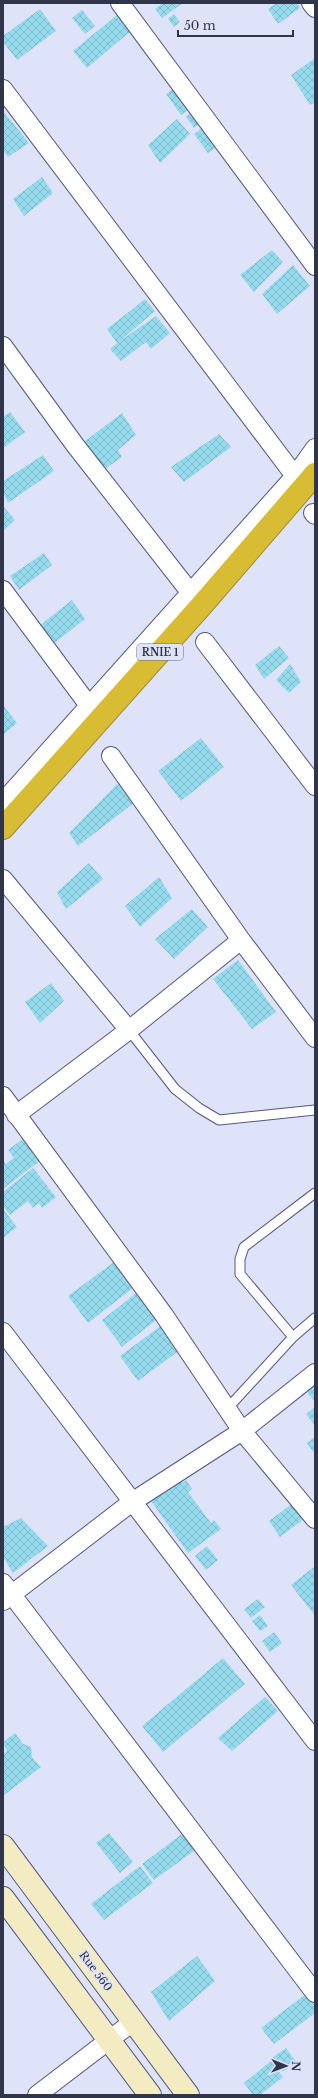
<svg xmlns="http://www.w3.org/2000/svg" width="318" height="2098" viewBox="0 0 318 2098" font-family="'Libre Baskerville',serif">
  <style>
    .building { fill: url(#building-cross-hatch) }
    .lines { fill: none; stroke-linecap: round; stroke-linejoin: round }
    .lane-casing { stroke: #515785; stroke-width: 11 }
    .street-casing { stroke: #515785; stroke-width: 20 }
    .secondary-casing { stroke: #515785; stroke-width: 24 }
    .highway-casing { stroke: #9d8d3b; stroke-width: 24 }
    .lane { stroke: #fff; stroke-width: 9 }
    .street { stroke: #fff; stroke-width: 18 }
    .secondary { stroke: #f3ebc2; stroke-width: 22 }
    .highway { stroke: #d7bc34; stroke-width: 22 }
    .labels { text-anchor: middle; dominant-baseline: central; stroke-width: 3.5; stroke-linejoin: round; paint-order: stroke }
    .shield { fill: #dfe3f9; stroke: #65697e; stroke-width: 1 }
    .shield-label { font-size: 10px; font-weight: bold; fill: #313549 }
    .street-label { font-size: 11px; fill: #313549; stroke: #dfe3f9 }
  </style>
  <defs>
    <pattern id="building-cross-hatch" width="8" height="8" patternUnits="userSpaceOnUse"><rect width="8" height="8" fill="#95daed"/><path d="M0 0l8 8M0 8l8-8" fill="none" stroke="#81bccd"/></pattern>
  </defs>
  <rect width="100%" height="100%" fill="#dfe3f9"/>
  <path class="building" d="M163,3H183L162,18L155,9Z
    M276,3H297L300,8L278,24L268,9Z
    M40,9L56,31L17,60L3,42V36Z
    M82,10L95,26L85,34L72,18Z
    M118,14L132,30L87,68L73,51Z
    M174,14L180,22L174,27L168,19Z
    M315,58V102L310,105L291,75Z
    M177,86L192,107L181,115L166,94Z
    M196,109L204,121L194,128L186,117Z
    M3,111L29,143L8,157L3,150Z
    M177,119L190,134L160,163L148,145Z
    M206,125L220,145L208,153L194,134Z
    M42,177L53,193L24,216L13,199Z
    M272,250L283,262L254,292L240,275Z
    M293,265L310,286L277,314L262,294Z
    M145,299L155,311L120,341L156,316L170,333L151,349L146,342L121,361L110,349L117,343L107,329Z
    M10,412L25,432L3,448V417Z
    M122,413L136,435L118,450L122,457L105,469L80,445Z
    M219,434L231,447L184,482L171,467Z
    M43,455L54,471L8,503L3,492V481Z
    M3,506L15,520L3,531Z
    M44,553L52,565L19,590L10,576Z
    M72,600L85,619L52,645L39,626Z
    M279,646L289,658L264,679L255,665Z
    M290,664L301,682L289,693L276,680Z
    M3,705L17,723L3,735Z
    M201,738L224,767L181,801L158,771Z
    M122,779L139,799L78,846L69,833Z
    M89,863L103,879L66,909L57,892Z
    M159,877L172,898L140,927L125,906Z
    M192,909L208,927L174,959L155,939Z
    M238,960L276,1012L252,1029L213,979Z
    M51,983L64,1001L40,1023L25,1002Z
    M24,1138L41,1160L3,1189V1160L6,1164L14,1158L8,1150Z
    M33,1168L56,1197L42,1208L39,1203L33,1208L28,1201L10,1215L3,1206V1192Z
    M3,1209L17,1227L3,1238Z
    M114,1262L133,1288L88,1323L68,1296Z
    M136,1293L156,1320L122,1347L102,1320Z
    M162,1325L180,1350L138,1381L120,1356Z
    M315,1385V1402L307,1392Z
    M315,1407V1426L306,1414Z
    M315,1437V1450L313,1452L307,1443Z
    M179,1480L182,1483L186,1480L192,1489L188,1492L211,1523L214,1520L221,1529L188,1553L151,1501Z
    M297,1500L308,1516L280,1537L269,1521Z
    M21,1518L48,1546L13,1573L3,1557V1527Z
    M207,1546L218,1560L206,1570L195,1556Z
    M315,1566V1616L291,1585Z
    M258,1599L265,1607L251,1618L244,1609Z
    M260,1615L268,1626L260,1631L252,1621Z
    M274,1632L282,1643L270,1652L262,1641Z
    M223,1658L245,1684L163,1752L142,1726Z
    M265,1697L278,1711L232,1751L218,1738Z
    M15,1733L23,1744L31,1747L32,1757L41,1767L3,1796V1754L7,1751L3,1742Z
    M186,1831L198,1848L154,1880L142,1864Z
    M109,1833L133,1862L120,1873L96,1843Z
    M140,1866L153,1883L104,1920L91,1904Z
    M197,1956L215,1981L169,2021L151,1992Z
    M307,1993L315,2002V2013L274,2044L261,2028Z
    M286,2048L296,2062L283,2072L273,2057Z
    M271,2061L283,2077L260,2095H253L244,2083Z"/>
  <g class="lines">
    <defs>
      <path id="lane" d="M129,1030L175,1089L199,1108L219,1120L315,1110
        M293,1337L240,1274V1259L244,1247L315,1193
        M227,1409L293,1337L315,1318"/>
      <path id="street" d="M120,3L315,266
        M311,3L315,8
        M3,89L295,476
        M3,346L75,445L190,592
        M313,513L315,515
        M3,590L90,707
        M205,642L315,786
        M111,756L241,940L315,1038
        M3,802L295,476L315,448
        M3,879L129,1030
        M3,1096L164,1315L242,1431L315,1519
        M16,1115L129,1030L241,940
        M3,1332L315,1741
        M3,1583L315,1993
        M3,1601L132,1502L242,1431L315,1373
        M37,2095L134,2021"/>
      <path id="secondary" d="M3,1846L188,2095
        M3,1898L150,2095"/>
      <path id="highway" d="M3,828L201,606L315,474"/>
    </defs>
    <use href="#lane" class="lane-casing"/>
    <use href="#street" class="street-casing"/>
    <use href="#secondary" class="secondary-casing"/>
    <use href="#highway" class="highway-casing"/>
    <use href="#lane" class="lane"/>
    <use href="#street" class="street"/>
    <use href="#secondary" class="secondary"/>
    <use href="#highway" class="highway"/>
  </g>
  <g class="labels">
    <rect class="shield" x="137" y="644" width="46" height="16" rx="3"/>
    <g class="shield-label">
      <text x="160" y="652">RNIE 1</text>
    </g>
    <g class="street-label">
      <text transform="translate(96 1971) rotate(53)">Rue 560</text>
    </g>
  </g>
  <rect width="318" height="2098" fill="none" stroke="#313549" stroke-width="8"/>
  <g transform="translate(286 2066) rotate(91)" stroke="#dfe3f9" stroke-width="3" paint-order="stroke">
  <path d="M0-3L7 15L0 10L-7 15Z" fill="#313549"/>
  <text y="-6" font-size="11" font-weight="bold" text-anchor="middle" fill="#313549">N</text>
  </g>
  <path d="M178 30v6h115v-6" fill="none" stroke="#313549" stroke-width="2"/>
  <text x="184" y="30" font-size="12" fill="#313549" stroke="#dfe3f9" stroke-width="3" paint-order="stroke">50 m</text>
</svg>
